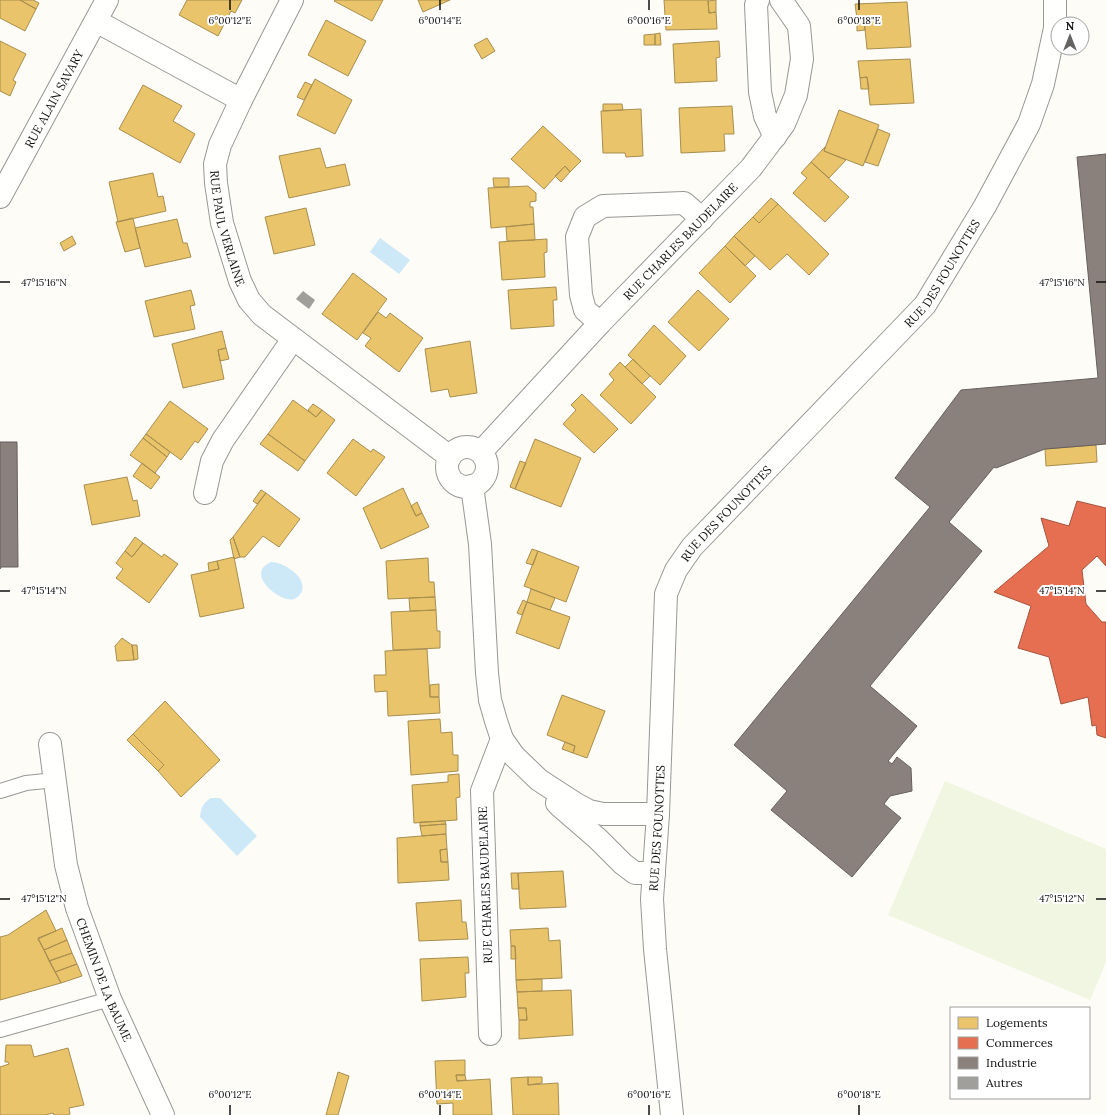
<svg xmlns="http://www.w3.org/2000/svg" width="1106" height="1115" viewBox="0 0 1106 1115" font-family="Lora,serif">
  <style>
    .pitch { fill: #f0f6e1 }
    .water { fill: #cde8f7 }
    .homes { fill: #e9c46a; stroke: #a88e4f }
    .shops { fill: #e76f51; stroke: #a7533e }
    .industry { fill: #8a817c; stroke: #665f5c }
    .building { fill: #a19f9c }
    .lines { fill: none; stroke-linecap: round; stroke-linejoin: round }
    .service-casing { stroke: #979795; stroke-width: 16 }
    .minor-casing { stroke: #979795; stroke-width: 24 }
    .tertiary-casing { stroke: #979795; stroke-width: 24 }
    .service { stroke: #fffffe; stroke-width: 14 }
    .minor { stroke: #fffffe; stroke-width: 22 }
    .tertiary { stroke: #fffffe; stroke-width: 22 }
    .ticks { fill: none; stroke: #111; stroke-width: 1.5 }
    .labels { text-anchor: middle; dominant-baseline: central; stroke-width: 4; stroke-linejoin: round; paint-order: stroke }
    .street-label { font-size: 12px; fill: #111; stroke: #fff }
    .ticks-label { font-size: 10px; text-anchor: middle; fill: #111; stroke: #fff; stroke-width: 4; stroke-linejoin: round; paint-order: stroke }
  </style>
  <rect width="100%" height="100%" fill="#fdfcf7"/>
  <path class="pitch" d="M945,781L1106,849V962L1090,1000L888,915Z"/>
  <path class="water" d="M380,238L410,260L399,274L370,252Z
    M271,562C284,562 309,578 301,593C299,596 297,598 294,599C282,604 243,574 271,562Z
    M211,798H220L257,836L237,856L200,817C201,808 203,803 211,798Z"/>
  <path class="homes" d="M0,0H20L36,9L25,31L0,18Z
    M20,0H33L39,3L36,9Z
    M187,0H242L235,13L231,11L218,36L179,15Z
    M335,0H383L372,21L334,1Z
    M418,0H450L423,12Z
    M664,0H708L709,13L716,12L717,29L666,30Z
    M716,0V12L709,13L708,1Z
    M907,2L911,47L867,49L864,19H857L855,4Z
    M857,19H864L865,30L857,31Z
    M326,20L366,41L348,76L308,55Z
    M660,33L661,45H655V34Z
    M655,34V45H644V35Z
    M487,38L495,51L482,59L474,45Z
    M0,41L26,54L13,80L16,82L10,96L0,91Z
    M719,41L720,57L716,58L717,81L675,83L673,44Z
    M910,59L914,103L870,105L867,77L860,78L858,61Z
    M867,77L869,89H861L860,78Z
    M315,79L352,100L335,134L297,115Z
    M305,82L312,85L304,100L297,97Z
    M143,85L182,106L173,121L195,134L180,163L119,129Z
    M603,104H622L623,110L603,111Z
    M732,106L734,134H724L725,151L681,153L679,108Z
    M641,109L643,156L626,157L625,153H603L601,111Z
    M839,110L879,125L863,166L824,151Z
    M543,126L581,161L570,172L565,166L544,189L511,159Z
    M878,129L890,134L878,166L865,162Z
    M825,147L824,151L846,160L829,178L811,162Z
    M320,148L326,168L345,164L350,185L289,198L279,156Z
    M811,162L849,197L825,222L793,193L807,178L801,173Z
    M565,166L570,172L561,182L555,176Z
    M153,173L158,197L163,196L166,211L118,222L109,182Z
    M493,178H509V187H494Z
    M528,186L536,193V201L530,202V207H533L534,224L491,228L488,188Z
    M771,198L778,204L759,223L753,217Z
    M778,204L829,254L809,275L787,254L770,270L734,236L753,217L759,223Z
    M306,208L315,245L274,254L265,217Z
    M133,218L140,248L125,252L116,222Z
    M177,219L183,243H187L191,257L145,267L135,228Z
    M534,224L535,240L507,241L506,227Z
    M72,236L76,244L64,251L60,243Z
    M734,236L755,256L745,266L725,246Z
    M547,239V252L544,253L545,277L502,280L499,242Z
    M725,246L756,276L730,303L699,273Z
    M353,273L387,299L357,340L322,314Z
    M556,287L557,300H553L554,326L511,329L508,290Z
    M191,290L195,305L190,306L195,329L154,337L145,301Z
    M698,290L729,319L699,351L668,322Z
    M378,312L386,318L390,313L423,338L399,372L365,346L371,338L363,333Z
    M654,325L686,356L660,385L628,355Z
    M222,331L226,348L218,350L224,379L183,388L172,344Z
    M470,341L477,393L450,397L448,389L431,392L425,349Z
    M226,348L229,359L220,361L218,350Z
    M633,359L650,376L642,384L625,367Z
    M620,362L656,397L631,424L600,395L614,380L609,374Z
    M582,394L618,429L594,453L563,424L576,410L571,405Z
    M293,400L316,417L322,410L335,420L305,461L268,434Z
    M170,401L208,429L198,443L195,441L181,460L146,434Z
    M313,404L322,410L316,417L308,410Z
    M146,434L170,452L167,457L143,438Z
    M268,434L305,461L298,471L260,444Z
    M143,438L167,457L155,473L130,455Z
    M353,439L371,452L373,449L385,457L356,496L327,473Z
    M535,439L581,458L561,507L515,489Z
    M1096,445L1097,462L1046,466L1045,449Z
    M520,461L526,463L515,489L510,487Z
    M142,463L160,477L151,489L133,476Z
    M127,477L133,501L137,500L140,516L92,525L84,485Z
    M403,488L416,516L422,513L429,527L381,549L363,508Z
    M261,490L266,493L257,504L253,501Z
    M266,493L300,519L279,547L263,536L245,557H240L233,537Z
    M417,502L422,513L416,516L411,506Z
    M135,537L143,543L132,557L125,551Z
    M233,537L240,557L234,559L230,540Z
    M143,543L162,557L164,554L178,564L149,603L116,578L123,569L116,563L125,551L132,557Z
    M532,549L538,551L533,565L526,563Z
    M538,551L579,567L566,602L524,586Z
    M234,557L244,608L200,617L191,575L219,569L217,561Z
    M428,558L429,582H434L435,597L388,599L386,561Z
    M217,561L219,569L209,571L208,563Z
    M531,589L555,598L550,610L527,602Z
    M435,597L436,610L410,611L409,598Z
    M523,600L527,602L522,615L517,613Z
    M527,602L570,617L559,649L516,633Z
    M436,610L437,631H440V648L393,650L391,612Z
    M122,638L132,645L134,660L117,661L115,646Z
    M132,645H137L138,659L134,660Z
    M427,649L430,697H439L440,713L388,716L387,691L375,692L374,675H386L385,651Z
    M439,684V697H430V685Z
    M562,695L605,711L587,758L573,753L575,746L547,735Z
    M165,701L220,760L181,797L158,771L164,765L133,734Z
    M440,719L441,733L452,732L453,755H458V771L411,775L408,721Z
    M133,734L164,765L158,771L127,740Z
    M565,742L575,746L573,753L562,749Z
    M459,774L460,797L456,798L457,820L414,823L412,785L448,782V775Z
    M445,821L446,824L420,826V822Z
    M446,824V834L422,836L420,826Z
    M446,834L447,849L440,850L441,862H448L449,880L398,883L397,838Z
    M447,849L448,862H441L440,850Z
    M563,871L566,907L520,909L518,873Z
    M511,873H518L519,889H512Z
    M461,900L462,922H466L468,939L419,941L416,903Z
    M46,910L56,931L38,938L61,983L0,1000V937L8,935Z
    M62,928L67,940L44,950L38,939Z
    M548,928L549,941L560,940L562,978L516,980L515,946H511L510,930Z
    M67,940L72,953L49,961L44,950Z
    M511,946H515L516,959H511Z
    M72,953L77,964L55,972L49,961Z
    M468,957L469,973H465L466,997L422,1001L420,959Z
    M77,964L82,976L61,983L55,972Z
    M542,979V991L517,992L516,980Z
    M571,990L573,1035L519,1039V1020H527L526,1008H518L517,992Z
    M518,1008H526L527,1020H519Z
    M6,1045H31L34,1057L68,1048L84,1105L69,1108L70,1114L68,1115H54L53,1113L45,1115H0V1067L9,1064L8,1062H5Z
    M465,1060V1075H456L457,1081L490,1079L492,1115H453V1103L437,1104L435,1061Z
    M338,1072L349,1076L338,1115H326Z
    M456,1075H465L466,1080L457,1081Z
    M528,1077V1085L558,1083L559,1115H513L511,1078Z
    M528,1077H542V1083L528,1085Z"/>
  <path class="shops" d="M1077,501L1106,508V566L1097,556L1082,570L1086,604L1102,622H1106V738L1097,735L1096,725L1092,726L1088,697L1061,704L1049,657L1018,648L1031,606L994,592L1049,546L1041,518L1069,526Z"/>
  <path class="industry" d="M1106,154V444L1045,449L996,468L994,467L949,522L982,551L870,686L917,726L888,761L892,764L897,757L911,768L912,791L890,796L884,804L901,818L852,877L771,810L787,791L734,745L930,507L895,478L961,390L1098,378L1077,157Z
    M0,442H17L18,567H1L0,569Z"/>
  <path class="building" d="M303,291L315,300L309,309L296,299Z"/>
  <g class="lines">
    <defs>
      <path id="service" d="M0,791L26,783L55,780
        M0,1030L110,999"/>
      <g id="minor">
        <path id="s1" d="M292,0L241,100L220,145L215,164L216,183L222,223L240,281L249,300L262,315L450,457"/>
        <path d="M758,0L756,5L760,92L765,116L775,137"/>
        <path d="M96,21L241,100"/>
        <path d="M600,323L585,310L581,295L577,237L585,217L603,206L684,203L702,219"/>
        <circle cx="467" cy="467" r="20"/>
        <path id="s2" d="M481,452L600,323L751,168L784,124L796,95L802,59L799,26L781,0"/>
        <path d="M472,486L480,544L487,673L490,700L496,721L502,739L514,756L539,780L576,804L589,811L603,814H658"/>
        <path d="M205,493L212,461L223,440L293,339"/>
        <path id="s3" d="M50,744L66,865L77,908L110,999L163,1115"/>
        <path d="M557,803L561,807L598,839L623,864L635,873H654"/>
        <path d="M490,1034L482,791L502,739"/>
        <path id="s4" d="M672,1115L655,949L652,899L658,814L666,594L676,570L692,547L925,305L985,206L1029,124L1043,84L1055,28V0"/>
      </g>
      <g id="tertiary">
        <path id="s5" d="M0,197L107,0"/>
      </g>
    </defs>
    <use href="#service" class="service-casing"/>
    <use href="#minor" class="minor-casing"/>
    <use href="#tertiary" class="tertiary-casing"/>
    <use href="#service" class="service"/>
    <use href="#minor" class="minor"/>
    <use href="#tertiary" class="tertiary"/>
  </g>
  <path class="ticks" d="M230,0V10M440,0V10M649,0V10M859,0V10M0,282H10M1096,282H1106M0,591H10M1096,591H1106M0,899H10M1096,899H1106M230,1105V1115M440,1105V1115M649,1105V1115M859,1105V1115"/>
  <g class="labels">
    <g class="street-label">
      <text stroke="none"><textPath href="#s5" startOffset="112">RUE ALAIN SAVARY</textPath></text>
      <text stroke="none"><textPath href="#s1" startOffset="247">RUE PAUL VERLAINE</textPath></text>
      <text stroke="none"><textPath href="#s2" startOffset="290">RUE CHARLES BAUDELAIRE</textPath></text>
      <text stroke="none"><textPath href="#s4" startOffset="948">RUE DES FOUNOTTES</textPath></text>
      <text stroke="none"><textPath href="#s4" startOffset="624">RUE DES FOUNOTTES</textPath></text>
      <text stroke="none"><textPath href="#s4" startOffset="288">RUE DES FOUNOTTES</textPath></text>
      <text transform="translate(485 885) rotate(-92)">RUE CHARLES BAUDELAIRE</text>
      <text stroke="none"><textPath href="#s3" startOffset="243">CHEMIN DE LA BAUME</textPath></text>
    </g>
  </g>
  <g class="ticks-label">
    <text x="230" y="24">6°00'12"E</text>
    <text x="440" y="24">6°00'14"E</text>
    <text x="649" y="24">6°00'16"E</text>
    <text x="859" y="24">6°00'18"E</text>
    <text x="44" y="286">47°15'16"N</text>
    <text x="1062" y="286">47°15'16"N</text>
    <text x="44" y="594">47°15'14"N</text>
    <text x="1062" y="594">47°15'14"N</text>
    <text x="44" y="902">47°15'12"N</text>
    <text x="1062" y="902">47°15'12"N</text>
    <text x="230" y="1098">6°00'12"E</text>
    <text x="440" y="1098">6°00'14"E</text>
    <text x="649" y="1098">6°00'16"E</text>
    <text x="859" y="1098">6°00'18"E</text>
  </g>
  <rect x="950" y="1007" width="140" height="92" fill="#ffffff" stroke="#a0a0a0"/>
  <rect x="958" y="1017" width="20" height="12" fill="#e9c46a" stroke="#a0a0a0"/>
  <text x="986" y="1027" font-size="12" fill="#111111">Logements</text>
  <rect x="958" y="1037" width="20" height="12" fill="#e76f51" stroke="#a0a0a0"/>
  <text x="986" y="1047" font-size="12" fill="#111111">Commerces</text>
  <rect x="958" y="1057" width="20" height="12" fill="#8a817c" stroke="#a0a0a0"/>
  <text x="986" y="1067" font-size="12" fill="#111111">Industrie</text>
  <rect x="958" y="1077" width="20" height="12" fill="#a19f9c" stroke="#a0a0a0"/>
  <text x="986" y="1087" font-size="12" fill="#111111">Autres</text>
  <g transform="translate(1070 36)"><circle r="19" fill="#ffffff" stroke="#a0a0a0"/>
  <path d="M0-3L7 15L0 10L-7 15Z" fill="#646362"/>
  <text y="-6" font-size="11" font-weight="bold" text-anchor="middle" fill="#111111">N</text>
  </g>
</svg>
